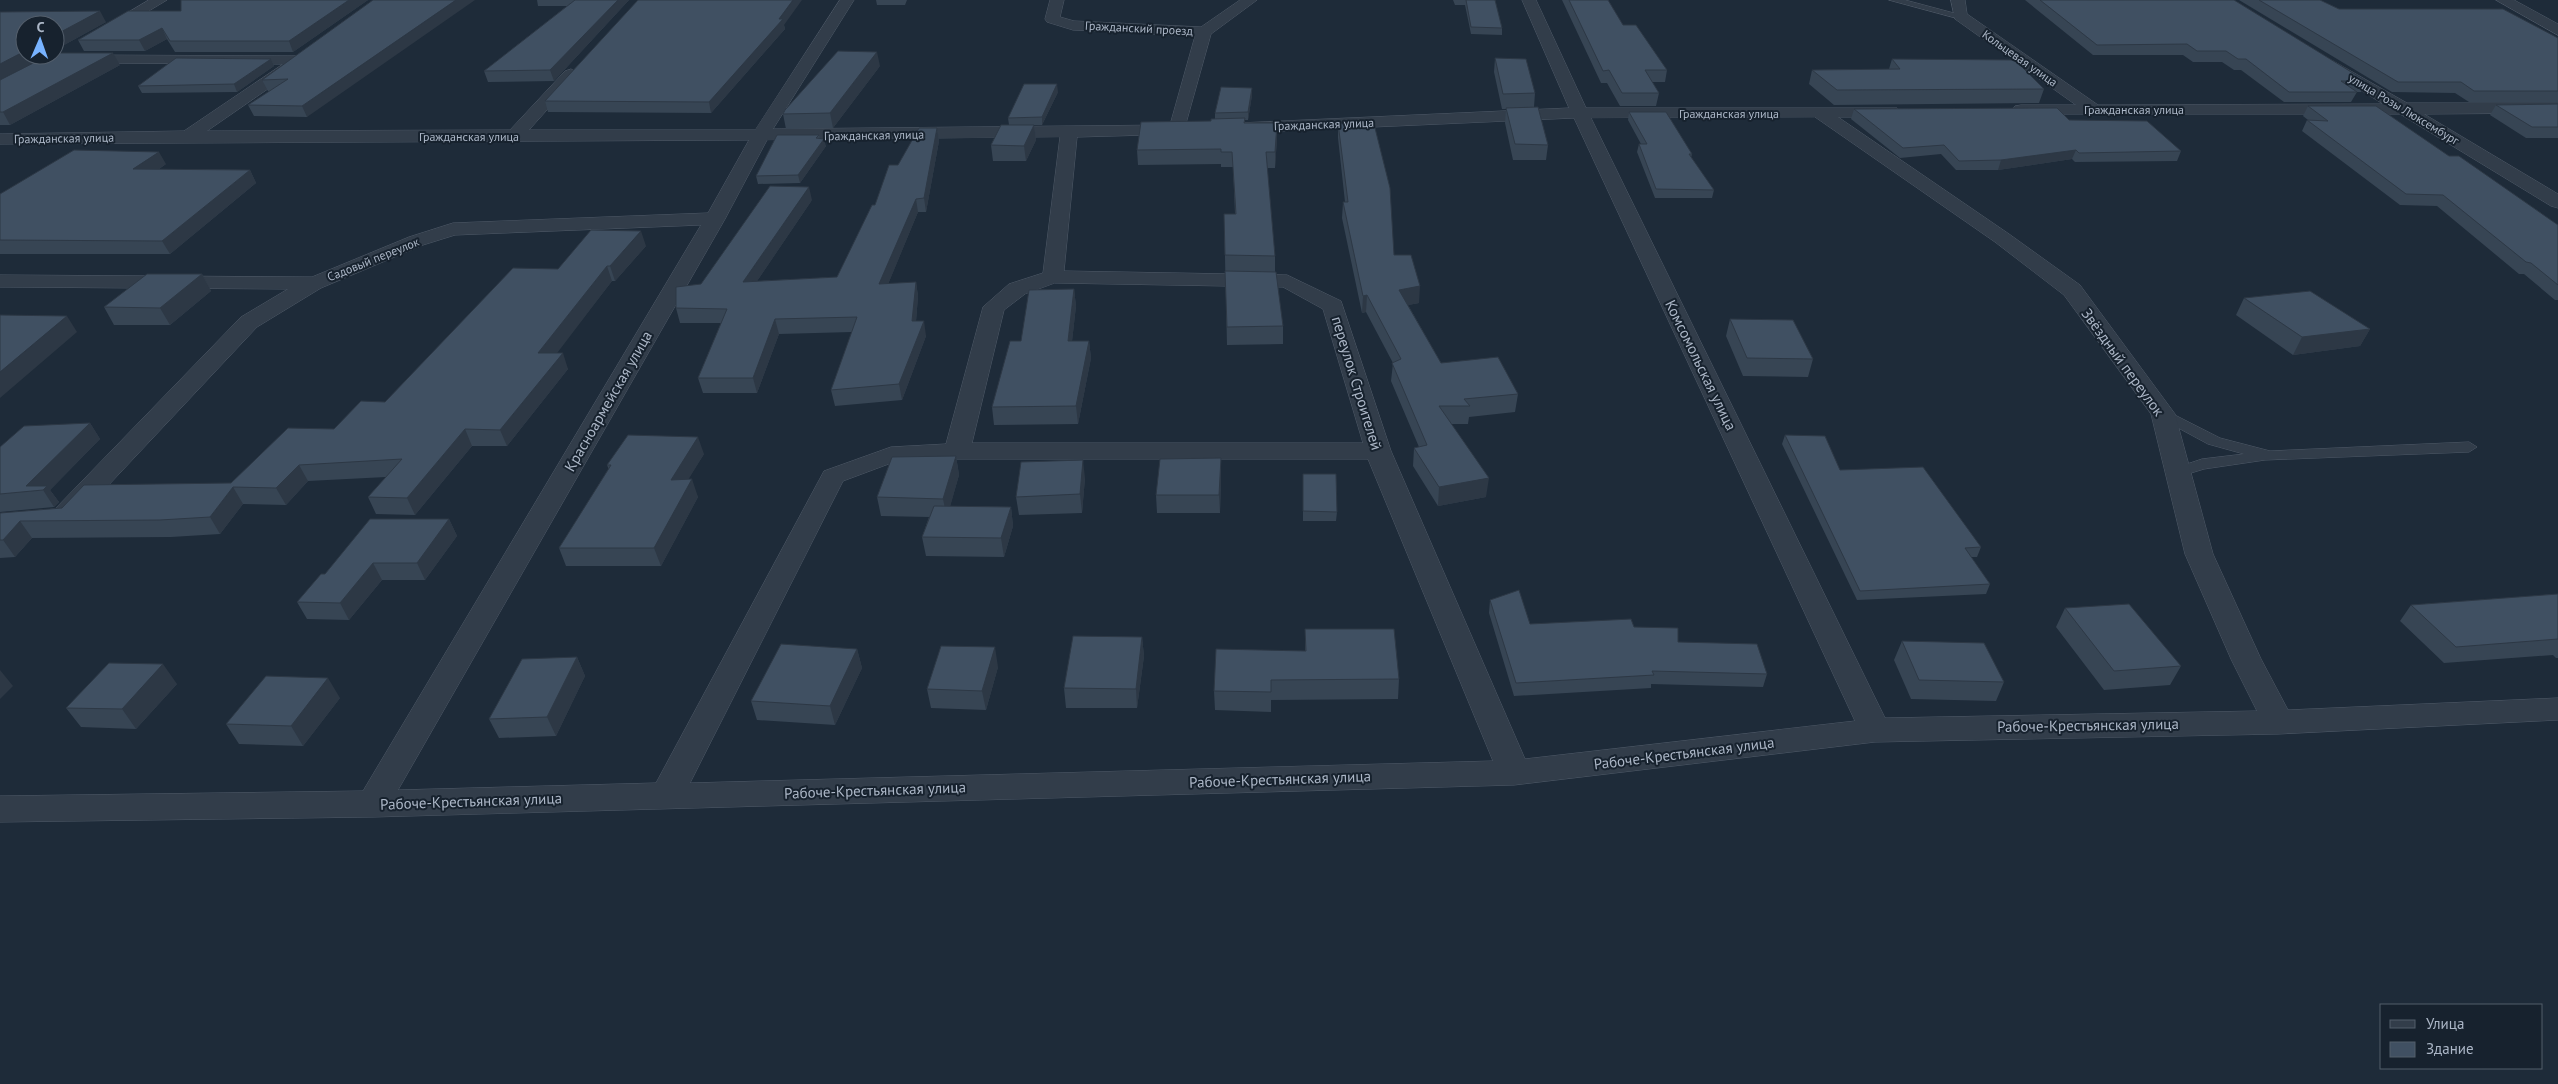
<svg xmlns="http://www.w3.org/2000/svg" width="2558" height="1084" viewBox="0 0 2558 1084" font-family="'PT Sans',sans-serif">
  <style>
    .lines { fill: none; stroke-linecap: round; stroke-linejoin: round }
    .lane-casing { stroke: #4f5a68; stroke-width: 1 }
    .street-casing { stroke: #4f5a68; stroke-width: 1 }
    .lane { fill: #323d4a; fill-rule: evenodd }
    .street { fill: #323d4a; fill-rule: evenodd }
    .wall { fill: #374554 }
    .shaded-wall { fill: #2d3845 }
    .building { fill: #405062; stroke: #2d3845 }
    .labels { text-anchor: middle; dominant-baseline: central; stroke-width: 4; stroke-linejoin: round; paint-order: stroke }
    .far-street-label { font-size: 12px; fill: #acb7c7; stroke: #17222e }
    .street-label { font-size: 15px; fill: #acb7c7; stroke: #17222e }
  </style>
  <rect width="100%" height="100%" fill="#1e2b39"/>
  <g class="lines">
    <defs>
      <path id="lane" d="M1889,0H1905L1965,16L1960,19Z
        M2163,409L2220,438L2270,451L2469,442L2477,447L2469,452L2265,460L2204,469L2178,477L2172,475L2170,472L2172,469L2202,459L2244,454L2208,444L2158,417L2155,414L2158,411Z"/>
      <path id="street" d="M149,0H167L112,33H102L99,30Z
        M840,0H854L773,129L1170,125L1195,36L1073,30L1047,22L1045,19L1050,0H1064L1060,17L1074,21L1201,27L1240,0H1257L1211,34L1183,134L1077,137L1064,271L1287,275L1341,301L1391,451L1525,759L1855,721L1574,118L1239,133L1233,132L1230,128L1233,124L1239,123L1569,108L1522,0H1536L1586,108H1897L1900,112L1897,116L1891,117H1838L2009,234L2080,285L2175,414L2213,554L2261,659L2288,710L2558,698V720L2278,734L1875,742L1514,785L373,817L0,822V796L363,791L701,225L455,235L423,245L321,288L257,327L73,523L0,530V514L55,509L241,317L288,289L0,287V275L312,277L409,237L453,223L708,213L749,140L0,144V134L184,131L283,64L80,63L74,61L72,58L74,55L306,56L308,59L301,66L207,131L510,130L565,71L571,69L579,74L529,130H755ZM1815,117L1995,242L2064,295L2151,414L2185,554L2231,659L2257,711L1885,718L1591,118ZM1060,137L1043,273L1009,284L983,307L946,444L891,447L824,471L656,783L398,790L725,219L767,140ZM1055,283L1283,287L1323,309L1363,443H972L1004,310L1025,294ZM957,459H1368L1493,761L690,783L843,481L894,462Z
        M1951,0H1965L1967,14L2098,105L2383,104L2327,69L2325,66L2327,63L2333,61L2407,103H2558V113L2424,114L2558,194V208L2551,206L2400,114H2015L2012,110L2015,106L2021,105H2076L1955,19Z
        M2496,0H2514L2558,24V35Z"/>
    </defs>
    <use href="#lane" class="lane-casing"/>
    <use href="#street" class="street-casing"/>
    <use href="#lane" class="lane"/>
    <use href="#street" class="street"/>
  </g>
  <path class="wall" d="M181,0H368L293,52H175L167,39L145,51H84L78,40L181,11Z
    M373,0L307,117L254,116L248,105L270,91H268L262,80Z
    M537,0H629L554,81L488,82L484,71L567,6H538Z
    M876,0H907L905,5H877Z
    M1453,0H1495L1502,28V35L1471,34L1465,5H1455Z
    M1562,0H1608L1623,25L1667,70L1665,82H1652L1659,93L1656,106H1620L1607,83H1601Z
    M2025,0H2234L2366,81L2361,92H2357L2351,102H2284L2241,70H2234L2222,62H2193L2183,55H2093Z
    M2239,0H2320L2339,9L2558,38V102H2469L2455,93L2392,92Z
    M0,12L106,22L55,50V25L25,55H47L18,71L120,65L10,125H0Z
    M784,25L785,29L711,113L548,112L545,101Z
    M1495,58L1535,93L1534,107L1548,145L1546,160H1513L1505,123L1506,109H1502L1494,72Z
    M271,59L274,66L237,92L142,93L138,86Z
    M1892,59L2044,89L2039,103L1834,105L1809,84L1812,70L1889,69Z
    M880,66L833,128L786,129L783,114Z
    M1252,88V95L1248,120H1245V123H1277V138L1275,168H1267L1275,256V272L1283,326V344L1227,345L1224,214H1235L1233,167H1221V164L1138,165L1137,150L1215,119V113Z
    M1058,92L1042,125H1034L1036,140L1026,161H993L991,145L1009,125L1008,118Z
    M2558,104V138H2526L2490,115L2496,105Z
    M2308,106L2449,156L2558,225V300H2555L2524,274H2519L2437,206L2400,205L2302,131L2307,120H2308L2303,116Z
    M1854,109L2069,120L2181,151L2177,161L2075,162L2072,159L1998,170H1956L1941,154L1900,158L1851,119Z
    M1629,112L1692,154L1691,158L1714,190L1712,198H1655L1637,152L1639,144H1641L1628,120Z
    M1338,123L1394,255L1419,303L1408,305L1441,363L1518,394L1515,412L1469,417L1468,424H1451L1486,497L1438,506L1413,466L1414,448L1419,447L1391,381L1393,363L1366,312L1362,313L1342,218L1343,202H1345L1338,138Z
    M937,128L939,141L926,212H918L888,284L916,282L918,296L916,321L926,336L902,400L835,406L831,390L852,332L779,334L757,393H703L698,378L721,323H680L676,308L701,284L812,200L757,281L837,277L875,205L898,165Z
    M819,135L820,139L826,146L800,183L758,184L756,176Z
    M166,164L159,169L250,170L256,183L170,254H0V194Z
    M646,246L615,281H612L556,353L568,369L507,446H472L415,515L376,514L368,497L386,477L308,481L286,505L243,504L220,534L171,537L32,538L15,557L0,558V513L62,508L231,483L385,402L558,269Z
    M202,274L211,291L170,325H114L104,307Z
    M1074,289L1076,306L1072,341H1089L1091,358L1078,424L994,425L992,407L1021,341Z
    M2244,298L2370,329L2360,346L2293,355L2236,315Z
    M1730,319L1813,359L1808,377L1743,376L1726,336Z
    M90,423L100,439L50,490L59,502L54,507L0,512V447Z
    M1785,435L1840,470L1981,547L1977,557H1971L1990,584L1986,594L1857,600L1782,444Z
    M704,454L688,479L698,497L661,566H566L559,548L609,470L607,465Z
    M956,456L959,475L950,506L1011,507L1013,526L1004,557L926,556L922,537L929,517L881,516L877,497Z
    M1221,458V477L1220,513H1157L1156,495Z
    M1303,474L1337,512L1336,521H1303Z
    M1085,478L1082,513L1019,515L1016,497Z
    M449,519L457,536L425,580H382L349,620L307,619L297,602L325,574Z
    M2558,594V658H2556L2553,655L2444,663L2400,621L2411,605Z
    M1490,600L1530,624L1634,627L1767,674L1763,687L1651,684V688L1514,696L1489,613Z
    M2065,608L2181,666L2170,685L2104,690L2056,627Z
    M1305,629L1399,679L1398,699L1271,700V712L1215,710L1214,691L1305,651Z
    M1142,637L1144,656L1137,708H1066L1064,688Z
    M1902,641L2004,682L1996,701L1911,699L1894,660Z
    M857,649L862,668L835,725L757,720L751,701Z
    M577,657L585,676L556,736L499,738L489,719Z
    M998,667L986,710L931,708L927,689Z
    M177,684L136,729L81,727L66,708Z
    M340,698L303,746L239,744L226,724Z"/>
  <path class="shaded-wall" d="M349,0H368L293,52L289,41Z
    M456,0H475L307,117L302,106Z
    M618,0H629L554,81L550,70Z
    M793,0H802L784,25L785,29L711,113L709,102L779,19Z
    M100,11L106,22L55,50V35Z
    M162,28L167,39L145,51L139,40Z
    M25,51V55H47L0,81V64Z
    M877,52L880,66L833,128L830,113Z
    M113,53L120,65L10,125L3,112Z
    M271,59L274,66L237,92L234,84Z
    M1057,84L1058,92L1042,125V117Z
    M1252,88V95L1248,120V112Z
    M1277,123V138L1275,168V152Z
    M1034,125L1036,140L1026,161L1024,146Z
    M937,128L939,141L926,212L924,198Z
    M824,139L826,146L800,183L798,175Z
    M2076,150L2072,159L1998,170L2001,160Z
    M159,152L166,164L140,182L133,169Z
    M250,170L256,183L170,254L162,241Z
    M809,187L812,200L747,296L743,282Z
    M916,199L918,212L882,299L879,284Z
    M641,231L646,246L615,281L610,266Z
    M607,266L612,281L545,369L538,353Z
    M202,274L211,291L170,325L160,308Z
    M916,282L918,296L915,335L912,321Z
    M1420,286L1419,303L1398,307L1399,290Z
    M1074,289L1076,306L1070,359L1068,341Z
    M1367,295L1366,312L1362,313L1363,296Z
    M67,316L77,332L0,398V372Z
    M775,319L779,334L757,393L753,378Z
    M924,321L926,336L902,400L899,384Z
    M2370,329L2360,346L2293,355L2302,337Z
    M1089,341L1091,358L1078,424L1076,406Z
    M563,353L568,369L507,446L500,430Z
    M90,423L100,439L50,490L59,502L54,507L43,490L26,486Z
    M465,429L472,446L415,515L407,498Z
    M698,437L704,454L677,498L671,480Z
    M956,456L959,475L947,518L943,499Z
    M1221,458V477L1220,513L1219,495Z
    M1083,460L1085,478L1082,513L1080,494Z
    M299,465L308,481L286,505L276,488Z
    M1489,478L1486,497L1438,506L1439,487Z
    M692,479L698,497L661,566L654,548Z
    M233,487L243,504L220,534L210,517Z
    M1011,507L1013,526L1004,557L1001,538Z
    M449,519L457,536L425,580L417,563Z
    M20,521L32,538L15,557L3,540Z
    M373,563L382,580L349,620L340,603Z
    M1142,637L1144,656L1137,708L1136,689Z
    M995,647L998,667L986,710L982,691Z
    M857,649L862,668L835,725L830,706Z
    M577,657L585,676L556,736L547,717Z
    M163,664L177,684L136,729L122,709Z
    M0,670L13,686L0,699Z
    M328,678L340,698L303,746L291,726Z"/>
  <path class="building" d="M181,0H349L289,41H170L162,28L139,40H78L128,11H181Z
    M373,0H456L302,106L248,105L288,79L262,80Z
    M575,0H618L550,70L484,71Z
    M638,0H793L779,19H783L709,102L545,101Z
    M1466,0H1495L1502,28L1471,27Z
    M1569,0H1608L1623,25H1636L1667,70H1645L1659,93H1622L1609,70L1603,71Z
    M2040,0H2234L2366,81H2341L2357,92H2289L2246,59H2238L2226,51H2197L2187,44L2097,45Z
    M2259,0H2320L2339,9H2503L2558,38V91H2474L2461,82H2398Z
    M100,11L55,35V25H25V51L0,64V12Z
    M838,51L877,52L830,113L783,114L785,110Z
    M55,53H113L3,112H0V80L49,55H55Z
    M176,58L271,59L234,84L138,86Z
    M1495,58L1526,59L1535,93L1503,94Z
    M1892,59L2015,60L2044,89L1837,90L1812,70L1900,69Z
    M1024,84H1057L1042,117L1008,118Z
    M1221,87L1252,88L1248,112L1215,113Z
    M2558,104V127H2532L2496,105Z
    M2308,106H2376L2449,156H2459L2558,225V285L2531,263L2526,262L2443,195L2406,194L2307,120L2328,121Z
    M1538,107L1548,145L1515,144L1506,108Z
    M2057,108L2069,120L2147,121L2181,151L2079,153L2076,150L2001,160L1959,161L1944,145L1903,148L1854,109Z
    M1629,112H1666L1692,154H1689L1714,190L1656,189L1639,144H1647Z
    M1245,118L1244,123H1277L1275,152H1266L1275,256L1225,255L1224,214H1236L1232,152H1221V149L1137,150L1141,122L1211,121V119Z
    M1338,123L1374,124L1390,188L1394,255H1411L1420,286L1399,290L1441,363L1498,357L1518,394L1464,399L1470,406H1439L1489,478L1439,487L1414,448L1427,445L1392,363L1401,359L1367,295L1363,296L1343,202H1348Z
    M1001,125H1034L1024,146L991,145Z
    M919,128H937L924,198L916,199L879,284L916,282L912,321H924L899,384L831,390L857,317L775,319L753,378H698L727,309L676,308V287L701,284L770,186L809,187L743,282L837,277L872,205H875L889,165H898Z
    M777,135H819L816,138L824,139L798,175L756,176Z
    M74,150L159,152L133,169L250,170L162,241L0,240V194Z
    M591,230L641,231L610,266H607L538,353H563L500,430L465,429L407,498L368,497L402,459L299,465L276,488L233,487L210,517L160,520L20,521L3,540H0V513L62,508L84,485L231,483L288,428L334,429L361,401L385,402L513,268L558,269Z
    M1225,271L1276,272L1283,326L1227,327Z
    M147,274H202L160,308L104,307Z
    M1074,289L1068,341H1089L1076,406L992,407L1010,341H1021L1029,290Z
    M2310,291L2370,329L2302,337L2244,298Z
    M0,315L67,316L0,372Z
    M1730,319L1793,320L1813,359L1747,358Z
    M90,423L26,486H47L43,490L0,494V447L24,426Z
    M628,435L698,437L671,480L692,479L654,548H559L611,465H607Z
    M1785,435L1825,436L1840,470L1923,467L1981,547L1965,548L1990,584L1860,591Z
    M956,456L943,499L877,497L892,457Z
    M1221,458L1219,495H1156L1160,459Z
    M1083,460L1080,494L1016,497L1021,462Z
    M1303,474H1336L1337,512L1303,511Z
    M934,506L1011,507L1001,538L922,537Z
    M370,519H449L417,563H373L340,603L297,602L321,574H325Z
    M1519,590L1530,624L1631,619L1634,627L1678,628V642L1757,644L1767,674L1652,671L1654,675L1516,683L1490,600Z
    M2558,594V639L2456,647L2411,605Z
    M2129,604L2181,666L2114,671L2065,608Z
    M1305,629H1394L1399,679L1271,680V692L1214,691L1216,649L1306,651Z
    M1073,636L1142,637L1136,689L1064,688Z
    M1902,641L1984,643L2004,682L1919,680Z
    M781,644L857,649L830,706L751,701Z
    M941,646L995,647L982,691L927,689Z
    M577,657L547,717L489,719L522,659Z
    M109,663L163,664L122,709L66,708Z
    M266,676L328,678L291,726L226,724Z"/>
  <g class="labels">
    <g class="far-street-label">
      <text transform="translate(1139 28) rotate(3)">Гражданский проезд</text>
      <text transform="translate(2020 58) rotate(35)">Кольцевая улица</text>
      <text x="2134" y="109">Гражданская улица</text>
      <text transform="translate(2404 109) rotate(31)">улица Розы Люксембург</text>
      <text x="1729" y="113">Гражданская улица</text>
      <text transform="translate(1324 124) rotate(-2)">Гражданская улица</text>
      <text transform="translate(874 135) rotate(-1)">Гражданская улица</text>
      <text x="469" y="136">Гражданская улица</text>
      <text transform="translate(64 138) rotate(-1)">Гражданская улица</text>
      <text transform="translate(373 259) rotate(-22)">Садовый переулок</text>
    </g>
    <g class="street-label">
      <text transform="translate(2123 362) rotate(54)">Звёздный переулок</text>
      <text transform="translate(1701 365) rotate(64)">Комсомольская улица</text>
      <text transform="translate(1357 383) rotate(73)">переулок Строителей</text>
      <text transform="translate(608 401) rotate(-60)">Красноармейская улица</text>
      <text transform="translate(2088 725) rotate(-1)">Рабоче-Крестьянская улица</text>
      <text transform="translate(1684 753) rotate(-7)">Рабоче-Крестьянская улица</text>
      <text transform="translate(1280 779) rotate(-2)">Рабоче-Крестьянская улица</text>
      <text transform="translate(875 790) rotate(-2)">Рабоче-Крестьянская улица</text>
      <text transform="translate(471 801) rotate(-2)">Рабоче-Крестьянская улица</text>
    </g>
  </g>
  <rect x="2380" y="1004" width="162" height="65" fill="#17222e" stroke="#535e6b"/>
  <rect x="2390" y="1020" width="25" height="8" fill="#323d4a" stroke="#535e6b"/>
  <text x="2426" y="1029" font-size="15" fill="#acb7c7">Улица</text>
  <rect x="2390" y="1042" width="25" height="15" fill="#405062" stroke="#535e6b"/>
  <text x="2426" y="1054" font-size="15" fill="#acb7c7">Здание</text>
  <g transform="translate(40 40) rotate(2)"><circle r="24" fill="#17222e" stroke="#535e6b"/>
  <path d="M0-4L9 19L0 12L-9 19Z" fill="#78b3ff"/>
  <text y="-8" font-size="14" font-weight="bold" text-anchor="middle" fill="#acb7c7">С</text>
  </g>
</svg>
